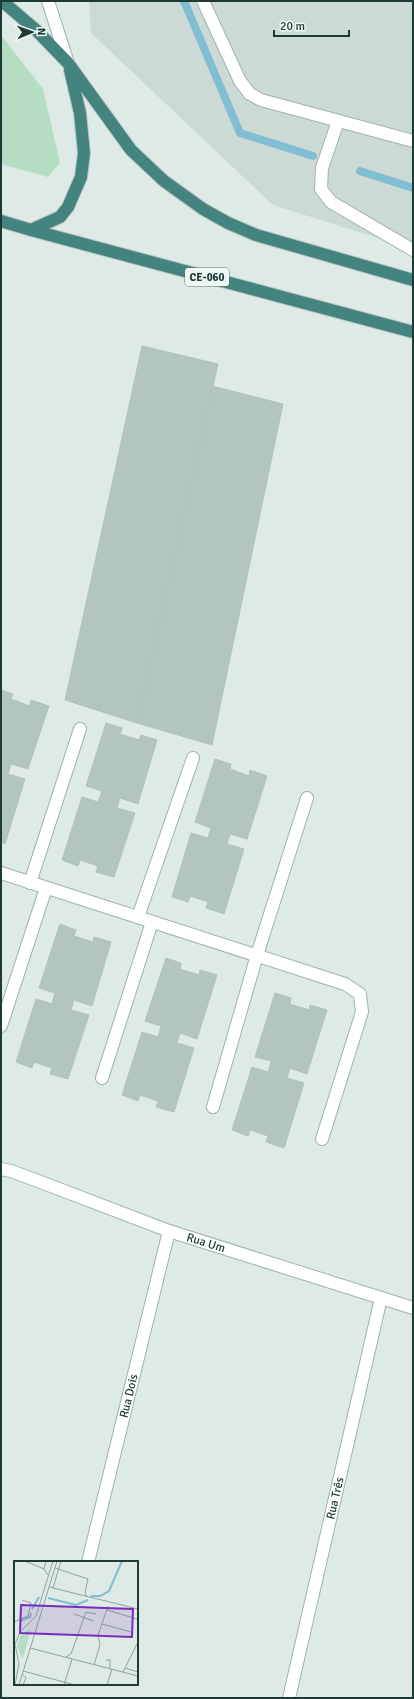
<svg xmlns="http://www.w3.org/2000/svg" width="414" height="1699" viewBox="0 0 414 1699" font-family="Signika,sans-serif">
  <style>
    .built { fill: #cbdad5 }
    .green { fill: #b4ddc4 }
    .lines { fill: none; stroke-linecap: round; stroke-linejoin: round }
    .stream { stroke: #81bdd3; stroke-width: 8 }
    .building { fill: #b2c5bf; stroke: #afc4be }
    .service-casing { stroke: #a0b2ae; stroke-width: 14 }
    .minor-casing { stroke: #a0b2ae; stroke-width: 14 }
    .secondary-casing { stroke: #9cb6b0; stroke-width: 14 }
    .trunk-casing { stroke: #bcc4c3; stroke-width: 14 }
    .service { stroke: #fff; stroke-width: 12 }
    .minor { stroke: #fff; stroke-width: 12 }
    .secondary { stroke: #fff; stroke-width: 12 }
    .trunk { stroke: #44847e; stroke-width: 12 }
    .labels { text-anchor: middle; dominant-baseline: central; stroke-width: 4; stroke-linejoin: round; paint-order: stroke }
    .shield { fill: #edf7f3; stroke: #5c736f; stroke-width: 1 }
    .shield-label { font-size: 11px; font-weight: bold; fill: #1e3a36 }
    .street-label { font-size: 12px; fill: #1e3a36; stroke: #edf7f3 }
    .inset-river { fill: none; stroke: #81bdd3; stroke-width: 2 }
    .inset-road { fill: none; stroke: #91a4a0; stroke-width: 1 }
    .view { fill: #7b2cbf; fill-opacity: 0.15; stroke: #7b2cbf; stroke-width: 2 }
    .inset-edge { fill: none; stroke: #1e3a36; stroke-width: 2 }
  </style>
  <rect width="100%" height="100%" fill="#ddeae6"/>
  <path class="built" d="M89,1H413V249L273,205L91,33Z"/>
  <path class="green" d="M1,35L43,89L60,163L48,177L1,164Z"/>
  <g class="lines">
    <path class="stream" d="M184,1L240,133L313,156
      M360,171L413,188"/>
  </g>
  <path class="building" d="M142,346L218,364L137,723L65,700Z
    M212,386L283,404L212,745L137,723Z
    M1,690L13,694L11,699L30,706L31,700L49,706L28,769L11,764L8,774L25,779L5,844L1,842Z
    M106,723L122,728L120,734L139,740L141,735L157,740L138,804L120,798L117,808L135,813L114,877L96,872L98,866L80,860L78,866L62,860L82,797L98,802L102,791L86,786Z
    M215,759L231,764L230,769L249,776L250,770L267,776L247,839L230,834L227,844L244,849L224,914L206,908L208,902L190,896L188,902L172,897L191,833L208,838L211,828L195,822Z
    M60,924L76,930L74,936L93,942L94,937L111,942L92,1006L74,1000L71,1010L89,1015L68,1079L50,1074L52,1068L34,1062L32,1068L16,1062L36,999L52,1004L55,993L39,988Z
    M166,958L181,963L180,969L199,975L200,970L217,975L197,1039L180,1033L177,1043L194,1048L174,1112L156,1107L158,1101L140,1095L138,1101L122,1095L142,1032L158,1037L161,1026L145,1021Z
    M275,993L291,998L290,1004L309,1010L310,1005L327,1010L307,1074L290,1068L287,1078L304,1083L284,1148L266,1142L268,1136L250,1130L248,1136L232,1130L252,1067L268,1072L271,1061L255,1057Z"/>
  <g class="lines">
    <defs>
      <path id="service" d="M203,1L240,81L250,94L261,100L413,141
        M338,121L322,168L321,189L331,202L413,250"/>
      <g id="minor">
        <path d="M1,873L345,984L360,994L362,1012L322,1139"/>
        <path d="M30,883L80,729"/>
        <path d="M138,917L193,758"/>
        <path d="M1,1026L46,888"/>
        <path d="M102,1078L152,922"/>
        <path d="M213,1107L257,955L307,798"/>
        <path id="s1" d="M1,1169L11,1171L38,1181L169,1231L413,1308"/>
        <path id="s2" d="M88,1562L169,1231"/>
        <path id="s3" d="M289,1698L381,1298"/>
      </g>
      <path id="secondary" d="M48,1L68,63"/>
      <path id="trunk" d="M2,1L36,30L68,63L131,150L164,181L203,209L228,223L256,235L413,280
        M1,221L31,230L413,332
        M31,230L60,217L68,207L81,177L84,153L80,113L70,70"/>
    </defs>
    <use href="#service" class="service-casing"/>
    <use href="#minor" class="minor-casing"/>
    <use href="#secondary" class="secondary-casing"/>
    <use href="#trunk" class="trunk-casing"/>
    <use href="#service" class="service"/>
    <use href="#minor" class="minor"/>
    <use href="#secondary" class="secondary"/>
    <use href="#trunk" class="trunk"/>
  </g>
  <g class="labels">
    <rect class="shield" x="185" y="268" width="44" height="18" rx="3"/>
    <g class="shield-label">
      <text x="207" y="277">CE-060</text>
    </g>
    <g class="street-label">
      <text stroke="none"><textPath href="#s1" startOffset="218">Rua Um</textPath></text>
      <text stroke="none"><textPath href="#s2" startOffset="171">Rua Dois</textPath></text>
      <text stroke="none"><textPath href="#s3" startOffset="205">Rua Três</textPath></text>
    </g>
  </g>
  <g transform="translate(14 1561)">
    <rect width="124" height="124" fill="#ddeae6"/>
    <path d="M17,68L9,97H8L3,85L6,75Z" fill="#b4ddc4"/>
    <path class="inset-river" d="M77,35H86L95,30L108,0M34,37L62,44L74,39M18,48L25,36M6,60L16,56L17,52"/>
    <path class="inset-road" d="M11,0L30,8M32,0L30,8L34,14M41,7L74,18L71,31L73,36M35,26L124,48M39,27L47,0M93,49L123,58M60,53L80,60M0,61L14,55L17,42L8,39M88,63L117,71M16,87L124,115M52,96L57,93L72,51L82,53M92,99H96V108M80,104L86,84L84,74L94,45M111,107L124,111M9,110L61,124M109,111L124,81M8,113L12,117L9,124M1,124L5,103L1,83L6,71L22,55L39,0M5,124L43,0M50,124L58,98M93,124L98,108"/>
    <path class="view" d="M7,44L119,48L118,76L6,72Z"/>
    <rect width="124" height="124" class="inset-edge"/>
  </g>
  <rect width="414" height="1699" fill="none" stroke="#1e3a36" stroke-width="4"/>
  <g transform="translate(32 32) rotate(88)" stroke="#edf7f3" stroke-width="3" paint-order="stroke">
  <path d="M0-3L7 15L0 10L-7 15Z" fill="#1e3a36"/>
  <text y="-6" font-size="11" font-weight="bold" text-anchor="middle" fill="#1e3a36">N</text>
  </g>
  <path d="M274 30v6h75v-6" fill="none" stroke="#1e3a36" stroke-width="2"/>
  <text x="280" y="30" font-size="12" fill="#1e3a36" stroke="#edf7f3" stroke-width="3" paint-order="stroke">20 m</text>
</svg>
